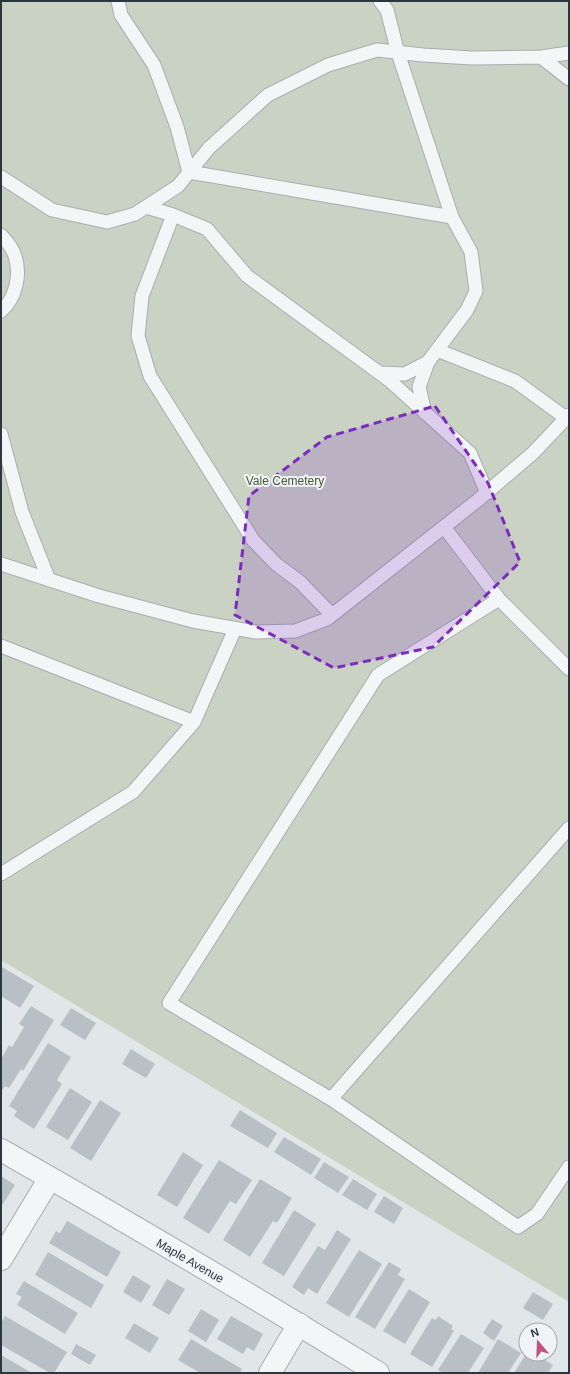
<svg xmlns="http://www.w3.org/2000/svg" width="570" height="1374" viewBox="0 0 570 1374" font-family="Arial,sans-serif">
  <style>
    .green { fill: #cad2c3 }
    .building { fill: #b9c0c5 }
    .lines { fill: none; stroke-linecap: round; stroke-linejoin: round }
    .lane-casing { stroke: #a7aeb2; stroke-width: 15 }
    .street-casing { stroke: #a7aeb2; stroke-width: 24 }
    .lane { stroke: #f3f6f7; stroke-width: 13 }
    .street { stroke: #f3f6f7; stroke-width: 22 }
    .marked { fill: #7b2cbf; fill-opacity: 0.2; stroke: #7b2cbf; stroke-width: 3; stroke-dasharray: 8 5; stroke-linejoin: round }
    .labels { text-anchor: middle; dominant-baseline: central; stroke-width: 4; stroke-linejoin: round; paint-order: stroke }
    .park-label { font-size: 12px; fill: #475939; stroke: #f0f4f6 }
    .street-label { font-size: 12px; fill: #2b373f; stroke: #f0f4f6 }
  </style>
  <rect width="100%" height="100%" fill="#e1e6e8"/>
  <path class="green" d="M1,1H569V1302L1,960Z"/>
  <path class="building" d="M2,967L34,986L20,1008L1,996V969Z
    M31,1006L54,1020L23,1071L21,1069L9,1088L5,1086L1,1092V1059L9,1045L12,1047L24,1027L19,1024Z
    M71,1008L96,1023L85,1040L60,1025Z
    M48,1043L71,1057L57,1080L62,1084L34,1129L14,1116L17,1111L9,1106Z
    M131,1049L155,1064L146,1078L122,1064Z
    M70,1088L92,1102L68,1140L46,1127Z
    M100,1100L121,1113L91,1161L70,1148Z
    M240,1110L277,1133L268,1148L230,1126Z
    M284,1137L321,1159L311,1175L274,1152Z
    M183,1152L203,1165L177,1207L157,1195Z
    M219,1160L252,1180L236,1204L230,1201L209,1234L183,1218Z
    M324,1162L349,1177L338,1193L314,1178Z
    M1,1176L15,1185L1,1207Z
    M260,1179L292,1198L277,1223L273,1221L250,1257L223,1240Z
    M353,1179L377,1194L367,1210L342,1195Z
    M384,1196L403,1208L394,1224L374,1212Z
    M294,1210L316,1224L284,1276L262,1263Z
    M67,1221L121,1252L107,1277L49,1243L56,1231L60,1233Z
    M337,1230L351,1239L317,1294L308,1288L304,1295L292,1287L318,1246L325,1250Z
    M359,1250L382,1264L349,1317L326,1303Z
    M48,1252L104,1285L91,1308L35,1275Z
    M389,1262L401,1269L398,1275L405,1279L375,1329L355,1317Z
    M133,1275L151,1286L141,1303L123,1292Z
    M167,1279L185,1289L169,1315L152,1305Z
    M24,1281L78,1313L65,1334L17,1305L22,1297L16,1294Z
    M409,1289L430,1302L405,1344L383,1331Z
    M533,1292L553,1304L543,1320L523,1308Z
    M201,1309L219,1320L206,1342L188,1331Z
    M5,1316L67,1352L54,1373H50L1,1345V1323Z
    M231,1316L263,1334L254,1351L247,1347L243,1354L217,1339Z
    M438,1316L453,1326L451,1329L454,1331L432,1367L410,1354L432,1318L436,1320Z
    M492,1319L503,1326L494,1341L483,1333Z
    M134,1323L159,1338L150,1353L125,1338Z
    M461,1334L484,1348L468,1373H443L438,1370Z
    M191,1339L242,1369L240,1373H200L178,1360Z
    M498,1339L521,1353L508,1373H478Z
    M76,1344L96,1355L90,1365L71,1354Z
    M526,1354H535L553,1365L548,1373H514Z
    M1,1355L32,1373H1Z"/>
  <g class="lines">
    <defs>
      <path id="lane" d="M118,1L121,15L154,65L177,127L189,172L452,217
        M541,57L569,79
        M1,177L52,210L107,222L135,214L178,186L209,148L268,95L328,65L377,50L423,55L472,58L541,57L569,53
        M146,207L173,215L207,229L247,276L389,380L470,453L487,493
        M173,215L142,296L138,336L150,376L253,540L276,564L300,582L332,615
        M1,235C7,241 12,247 15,256C21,275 16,298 1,311
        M437,350L515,381L566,418
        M380,373L405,374L428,362L467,310L476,291L471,252L452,217L398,53L387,10L380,1
        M425,413L419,387L428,362
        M1,434L22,512L49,580
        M444,527L499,599L569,669
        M1,564L99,596L193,621L256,632L295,631L327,619L478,500L533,453L569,415
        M499,599L378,675L169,1003L331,1099L518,1227L537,1214L569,1167
        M1,646L194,722
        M1,874L133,792L194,722L235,629
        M331,1099L569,828"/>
      <path id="street" d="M1,1150C128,1222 254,1297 378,1373
        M1,1259L50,1178
        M270,1373L299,1324"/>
    </defs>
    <use href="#lane" class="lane-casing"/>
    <use href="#street" class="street-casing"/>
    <use href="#lane" class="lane"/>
    <use href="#street" class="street"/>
  </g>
  <path class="marked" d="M435,406L488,483L520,562L433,647L334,668L235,615L249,496L327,437Z"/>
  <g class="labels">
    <g class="park-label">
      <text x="285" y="481">Vale Cemetery</text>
    </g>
    <g class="street-label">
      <text transform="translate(190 1261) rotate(30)">Maple Avenue</text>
    </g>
  </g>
  <rect width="570" height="1374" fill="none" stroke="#2b373f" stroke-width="4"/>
  <g transform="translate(538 1342) rotate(341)"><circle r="19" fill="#f0f4f6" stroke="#a1a8ad"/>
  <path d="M0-3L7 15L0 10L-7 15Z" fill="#c3507e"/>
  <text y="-6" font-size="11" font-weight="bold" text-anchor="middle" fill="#2b373f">N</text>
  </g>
</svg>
